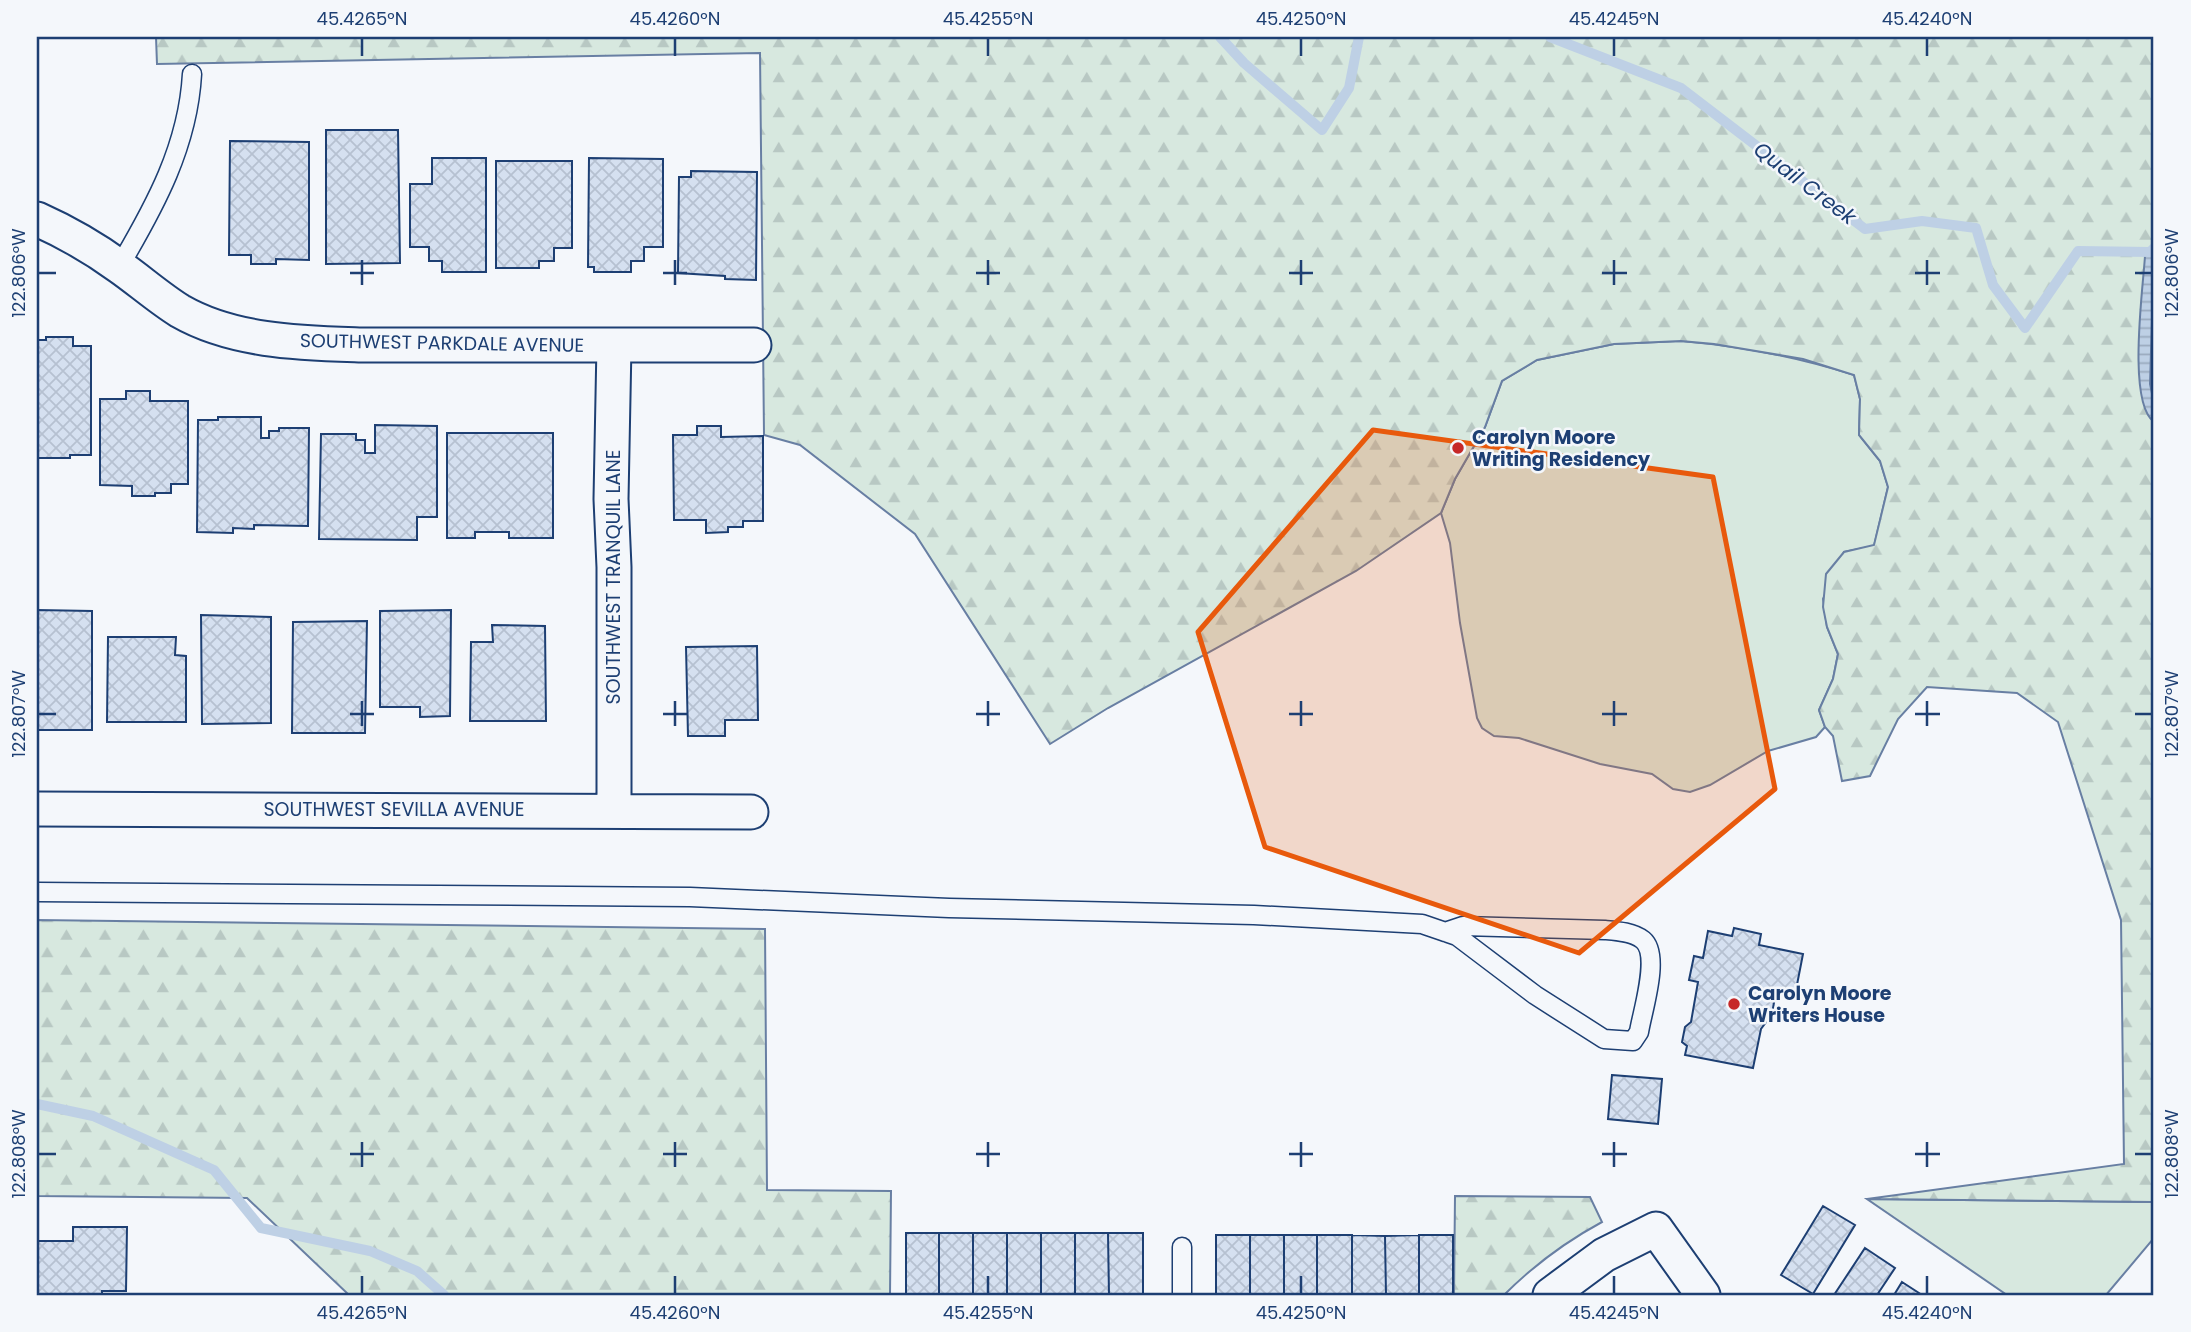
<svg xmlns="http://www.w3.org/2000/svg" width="2191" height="1332" viewBox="0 0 2191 1332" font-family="Poppins,sans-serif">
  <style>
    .green { fill: #d7e8df; stroke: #687fa3; stroke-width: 2 }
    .forest { fill: url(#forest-firs); stroke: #687fa3; stroke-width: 2 }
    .water { fill: url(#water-rules); stroke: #687fa3; stroke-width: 2 }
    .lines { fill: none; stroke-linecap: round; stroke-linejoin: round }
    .stream { stroke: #bed0e5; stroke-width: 10 }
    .building { fill: url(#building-cross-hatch); stroke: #1d3f73; stroke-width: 2 }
    .lane-casing { stroke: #1d3f73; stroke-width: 21 }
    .street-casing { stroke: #1d3f73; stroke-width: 37 }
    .lane { stroke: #f4f7fb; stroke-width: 18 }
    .street { stroke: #f4f7fb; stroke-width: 33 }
    .marked { fill: #e8590c; fill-opacity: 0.2; stroke: #e8590c; stroke-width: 5; stroke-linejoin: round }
    .ticks { fill: none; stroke: #1d3f73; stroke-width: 2.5 }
    .poi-dot { fill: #c62828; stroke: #f4f7fb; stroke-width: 2.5 }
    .labels { text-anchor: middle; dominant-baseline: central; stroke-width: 5; stroke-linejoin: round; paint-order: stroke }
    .street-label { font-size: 19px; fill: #1d3f73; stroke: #f4f7fb }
    .poi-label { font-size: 19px; font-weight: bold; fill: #1d3f73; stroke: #f4f7fb; text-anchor: start }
    .water-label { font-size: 21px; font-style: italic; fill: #1d3f73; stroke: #f4f7fb }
    .neatline { fill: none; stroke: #1d3f73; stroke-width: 2.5 }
    .ticks-label { font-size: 18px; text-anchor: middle; fill: #1d3f73 }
  </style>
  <defs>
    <pattern id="forest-firs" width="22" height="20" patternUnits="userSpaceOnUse" patternTransform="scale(1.75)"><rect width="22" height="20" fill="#d7e8df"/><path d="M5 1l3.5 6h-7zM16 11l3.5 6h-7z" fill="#b8c8c3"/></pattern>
    <pattern id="water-rules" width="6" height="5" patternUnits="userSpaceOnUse" patternTransform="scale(1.75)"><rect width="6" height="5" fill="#bed0e5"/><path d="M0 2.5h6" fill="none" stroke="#9aaabe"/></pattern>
    <pattern id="building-cross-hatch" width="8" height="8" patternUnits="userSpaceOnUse" patternTransform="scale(1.75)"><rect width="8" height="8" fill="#d5e0f0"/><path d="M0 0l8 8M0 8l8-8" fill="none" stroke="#b6c1d1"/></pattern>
  </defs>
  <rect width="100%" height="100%" fill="#f4f7fb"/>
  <path class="green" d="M1681,341C1740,346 1798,357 1854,375L1860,399L1859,435L1880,461L1888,487L1874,546L1844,552L1823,599L1827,627L1838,654L1833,679L1819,710L1825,727L1816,737L1768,751L1710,785L1690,792L1673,789L1652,774L1600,764L1519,738L1494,736L1482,728L1477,718L1460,623L1450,543L1441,513L1455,479L1485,427L1502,381L1537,360L1614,344Z
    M1867,1199L2154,1202V1238L2106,1295H2007Z"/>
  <path class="forest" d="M156,37H2154V1202L1867,1199L2124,1164L2121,920L2058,722L2017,693L1927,687L1898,719L1870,776L1842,781L1833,736L1825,727L1819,710L1833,679L1838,654L1827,627L1823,607L1826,574L1844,552L1874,545L1888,487L1880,461L1859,435L1860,399L1854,375L1803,359L1714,344L1681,341L1614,344L1537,360L1502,381L1485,427L1455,479L1441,513L1356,571L1108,708L1050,744L915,534L800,445L764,435L760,53L157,64Z
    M37,920L765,929L767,1190L891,1191L890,1295H349L247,1198L37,1196Z
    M1455,1196L1590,1197L1602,1222C1565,1242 1534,1265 1504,1295H1454Z"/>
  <path class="water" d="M2154,254L2150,384L2154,403V422C2127,402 2143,289 2145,256Z"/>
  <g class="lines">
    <path class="stream" d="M1220,37L1244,63L1322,130L1349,88L1359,37
      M1550,37L1681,88L1865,229L1922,221L1976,228L1993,285L2025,328L2078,251L2150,252L2154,248
      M37,1104L93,1116L214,1170L261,1228L370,1251L417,1271L444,1295"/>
  </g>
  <path class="building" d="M326,130H398L400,263L326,264Z
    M230,141L309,142V260L276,259V264H251V255H229Z
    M432,158H486V272H442V261H429V247H410V184H432Z
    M589,158L663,159V247H644V261H631V272H594V267H588Z
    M496,161H572V248H554V261H539V268H496Z
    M691,171L757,172L756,280L725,279V276L678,273L679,177H691Z
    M46,337H73V346H91V455H70V458H37V340H46Z
    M126,391H150V401H188V484H171V493H155V496H132V486L100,485V399H126Z
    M218,417H261V438H269V431H279V428H309L308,526L254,525V529L233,528V533L197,532L198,420H218Z
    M375,425L437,426V517H417V540L319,539L321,434H356V440H365V453H375Z
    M697,426H721V437L763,436V521H743V527H728V532L706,533V520H674L673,435H697Z
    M447,433H553V538H509V532H475V538H447Z
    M37,610L92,611V730H37Z
    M451,610L450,716L420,717V707H380V611Z
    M201,615L271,617V723L202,724Z
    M367,621L365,733H292L293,622Z
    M492,625L545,626L546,721H470L471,642H493Z
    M108,637H176L175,655L186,656V722H107Z
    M757,646L758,720H725V736H688L686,647Z
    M1734,928L1761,934L1759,945L1803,954L1795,995L1776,991L1772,1014L1761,1029L1753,1068L1685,1055L1687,1046L1682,1042L1685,1027L1691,1022L1698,982L1689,980L1694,956L1703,958L1708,931L1732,936Z
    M1612,1075L1662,1079L1658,1124L1608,1119Z
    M1823,1206L1855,1225L1813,1294L1781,1275Z
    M73,1227H127L126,1291H102V1295H37V1241H73Z
    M906,1233H939V1295H906Z
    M939,1233H973V1295H939Z
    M973,1233H1007V1295H973Z
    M1007,1233H1041V1295H1007Z
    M1041,1233H1075V1295H1041Z
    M1075,1233H1108L1109,1295H1075Z
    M1108,1233H1143V1295H1109Z
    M1216,1235H1250V1295H1216Z
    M1250,1235H1284V1295H1250Z
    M1284,1235H1317V1295H1284Z
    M1317,1235H1352V1295H1317Z
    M1352,1235L1385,1236L1386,1295H1352Z
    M1419,1235V1295H1386L1385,1236Z
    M1419,1235H1453V1295H1419Z
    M1865,1248L1895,1268L1877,1295H1834Z
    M1902,1282L1922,1295H1894Z"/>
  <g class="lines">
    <defs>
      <path id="lane" d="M119,267C155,206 188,146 192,74
        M37,892L690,897L949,908L1254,915L1422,924L1457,936L1535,995L1604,1039L1633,1041L1639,1032C1642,1012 1661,955 1643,940C1633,932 1617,931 1605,930L1463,926L1445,932
        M1182,1295V1247"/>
      <path id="street" d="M37,219C66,232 94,248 120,267C140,281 159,298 180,311C234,342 302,343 362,345H754
        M37,809L751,812
        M614,810V567L611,499L614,345
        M1550,1295L1604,1255L1656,1229L1703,1295"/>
    </defs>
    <use href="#lane" class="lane-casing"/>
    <use href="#street" class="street-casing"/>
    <use href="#lane" class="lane"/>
    <use href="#street" class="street"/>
  </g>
  <path class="marked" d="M1373,430L1713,477L1775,789L1579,953L1265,847L1198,632Z"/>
  <path class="ticks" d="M362,38V56M675,38V56M988,38V56M1301,38V56M1614,38V56M1927,38V56M362,260V285M675,260V285M988,260V285M1301,260V285M1614,260V285M1927,260V285M38,273H56M350,273H374M663,273H687M976,273H1000M1289,273H1313M1602,273H1627M1915,273H1940M2135,273H2152M362,701V726M675,701V726M988,701V726M1301,701V726M1614,701V726M1927,701V726M38,714H56M350,714H374M663,714H687M976,714H1000M1289,714H1313M1602,714H1627M1915,714H1940M2135,714H2152M362,1142V1167M675,1142V1167M988,1142V1167M1301,1142V1167M1614,1142V1167M1927,1142V1167M38,1154H56M350,1154H374M663,1154H687M976,1154H1000M1289,1154H1313M1602,1154H1627M1915,1154H1940M2135,1154H2152M362,1276V1294M675,1276V1294M988,1276V1294M1301,1276V1294M1614,1276V1294M1927,1276V1294"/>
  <g class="poi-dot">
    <circle cx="1458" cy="448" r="7"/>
    <circle cx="1734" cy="1004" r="7"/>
  </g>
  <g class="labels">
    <g class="street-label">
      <text transform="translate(442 343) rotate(1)">SOUTHWEST PARKDALE AVENUE</text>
      <text transform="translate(613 577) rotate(-90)">SOUTHWEST TRANQUIL LANE</text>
      <text x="394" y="809">SOUTHWEST SEVILLA AVENUE</text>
    </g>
    <g class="poi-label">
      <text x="1472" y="437">Carolyn Moore<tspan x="1472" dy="22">Writing Residency</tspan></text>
      <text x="1748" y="993">Carolyn Moore<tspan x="1748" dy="22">Writers House</tspan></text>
    </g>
    <g class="water-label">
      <text transform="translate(1805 183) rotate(37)">Quail Creek</text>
    </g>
  </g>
  <rect width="2191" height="1332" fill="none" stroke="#f4f7fb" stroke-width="77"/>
  <rect x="38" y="38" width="2114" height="1256" class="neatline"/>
  <g class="ticks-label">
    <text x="362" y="25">45.4265°N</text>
    <text x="675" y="25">45.4260°N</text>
    <text x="988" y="25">45.4255°N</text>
    <text x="1301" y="25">45.4250°N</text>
    <text x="1614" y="25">45.4245°N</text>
    <text x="1927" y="25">45.4240°N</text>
    <text transform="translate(2172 273) rotate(-90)" y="6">122.806°W</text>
    <text transform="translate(19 273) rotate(-90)" y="6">122.806°W</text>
    <text transform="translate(2172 714) rotate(-90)" y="6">122.807°W</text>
    <text transform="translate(19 714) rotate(-90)" y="6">122.807°W</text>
    <text transform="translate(2172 1154) rotate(-90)" y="6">122.808°W</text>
    <text transform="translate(19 1154) rotate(-90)" y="6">122.808°W</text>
    <text x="362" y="1319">45.4265°N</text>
    <text x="675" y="1319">45.4260°N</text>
    <text x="988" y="1319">45.4255°N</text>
    <text x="1301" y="1319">45.4250°N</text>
    <text x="1614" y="1319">45.4245°N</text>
    <text x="1927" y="1319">45.4240°N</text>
  </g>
</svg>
